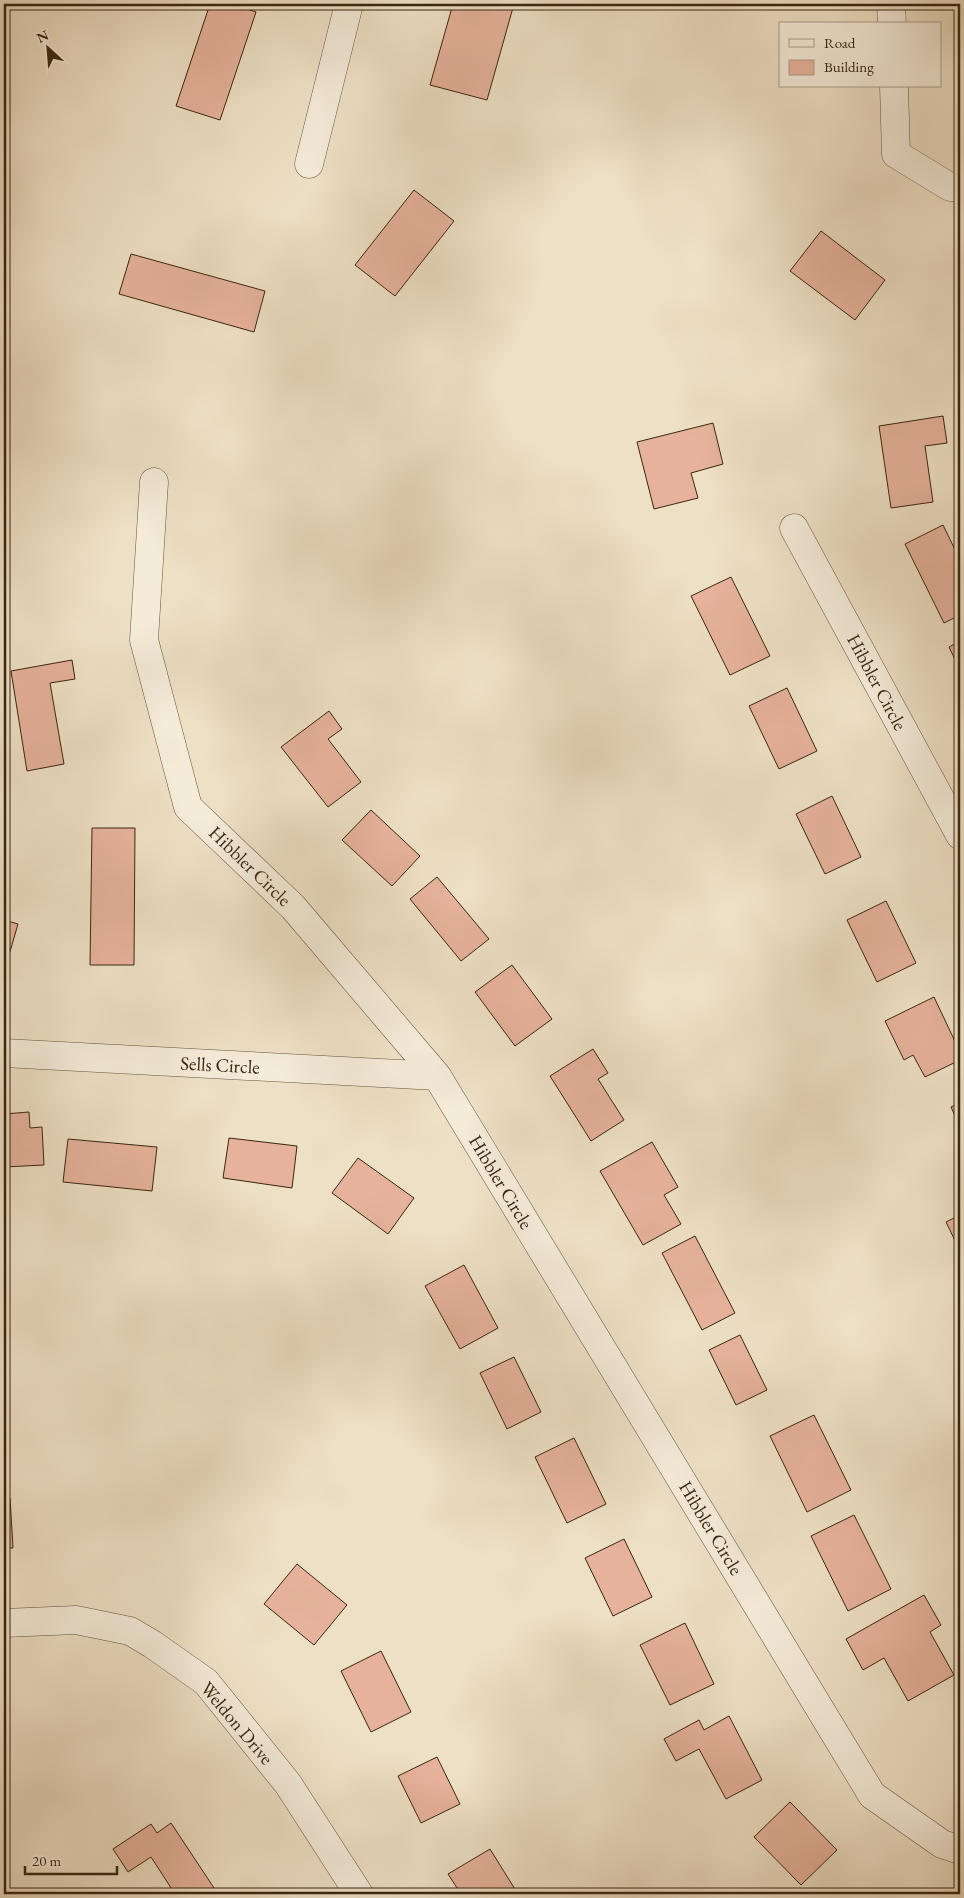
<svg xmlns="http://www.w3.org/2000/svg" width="964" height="1898" viewBox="0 0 964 1898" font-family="'EB Garamond',serif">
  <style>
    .building { fill: #e6b29b; stroke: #392610 }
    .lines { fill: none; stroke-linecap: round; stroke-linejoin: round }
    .street-casing { stroke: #66543d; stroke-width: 29 }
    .street { stroke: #f4ebd9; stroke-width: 28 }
    .labels { text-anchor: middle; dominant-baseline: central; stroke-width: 4.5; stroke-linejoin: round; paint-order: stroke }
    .street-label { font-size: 19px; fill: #392610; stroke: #f4ebd9 }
  </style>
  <rect width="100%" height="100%" fill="#eee0c5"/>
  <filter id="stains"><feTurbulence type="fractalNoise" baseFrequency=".004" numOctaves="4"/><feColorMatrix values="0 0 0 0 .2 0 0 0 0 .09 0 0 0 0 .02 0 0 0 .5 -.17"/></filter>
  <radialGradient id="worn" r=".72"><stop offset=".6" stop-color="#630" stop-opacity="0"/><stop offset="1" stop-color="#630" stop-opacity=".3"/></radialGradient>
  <path class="building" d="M210,4H231L256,12L220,120L176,106Z
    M453,4H514L487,100L430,85Z
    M414,190L454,221L395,296L355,265Z
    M821,231L885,280L855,320L790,271Z
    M131,254L265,291L254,332L119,294Z
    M943,416L947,443L925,446L933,502L891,508L879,426Z
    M713,423L723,464L691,473L698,498L654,509L637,442Z
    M943,525L960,560V615L944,623L905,544Z
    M731,577L770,656L730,675L691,596Z
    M960,641V670L949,647Z
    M72,660L75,679L50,683L64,764L27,771L11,671Z
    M787,688L817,751L779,769L749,706Z
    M329,711L342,729L328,739L361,782L328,807L281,747Z
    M832,796L861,857L825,874L796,814Z
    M371,810L420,856L392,886L342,840Z
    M92,828H135L134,965H90Z
    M437,877L489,939L461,961L410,899Z
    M886,901L916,963L877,982L847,920Z
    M4,920L18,924L7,962L4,961Z
    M512,965L552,1019L515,1046L475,992Z
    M934,997L960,1052V1060L925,1077L913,1055L904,1060L885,1021Z
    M593,1049L608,1073L598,1079L624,1120L591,1141L550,1076Z
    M960,1103V1127L951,1107Z
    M29,1112L30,1128L42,1127L44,1165L4,1167V1114Z
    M229,1138L297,1146L292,1188L223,1178Z
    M68,1139L157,1147L152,1191L63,1182Z
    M652,1142L678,1187L664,1195L681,1224L643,1245L600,1171Z
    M358,1158L414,1198L388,1234L332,1193Z
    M960,1215V1251L946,1222Z
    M695,1236L735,1313L702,1330L662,1253Z
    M464,1265L498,1328L460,1349L425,1286Z
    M740,1335L767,1390L736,1405L709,1350Z
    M514,1357L541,1412L507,1429L480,1373Z
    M814,1415L851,1490L807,1512L770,1436Z
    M574,1438L606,1504L567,1523L535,1457Z
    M4,1498H10L13,1548H4Z
    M854,1515L891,1589L848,1611L811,1536Z
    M624,1539L652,1597L613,1616L585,1558Z
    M297,1564L347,1605L314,1645L264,1604Z
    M924,1595L941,1625L930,1632L954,1675L908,1701L884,1658L863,1670L846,1639Z
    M685,1623L714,1684L670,1705L640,1645Z
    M381,1651L411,1712L371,1732L341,1671Z
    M729,1716L762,1780L726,1799L699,1749L676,1761L664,1739L699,1720L704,1730Z
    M437,1757L460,1804L421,1823L398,1776Z
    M790,1802L837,1850L801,1885L754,1837Z
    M171,1823L218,1894H175L151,1857L128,1872L113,1849L151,1824L157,1833Z
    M490,1849L518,1894H461L448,1874Z"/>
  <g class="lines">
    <defs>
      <path id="street" d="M891,4L892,24
        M894,86L896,154L950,187H960
        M309,164L349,4
        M154,482L144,640L188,807L293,907L437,1076L872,1795L942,1844L960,1850
        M794,528L960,835
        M4,1053L437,1076
        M4,1623L76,1620L130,1631L152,1644L206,1682L288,1784L359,1894"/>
    </defs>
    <use href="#street" class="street-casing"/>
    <use href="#street" class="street"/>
  </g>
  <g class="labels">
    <g class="street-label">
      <text transform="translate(877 682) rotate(62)">Hibbler Circle</text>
      <text transform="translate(250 866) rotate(44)">Hibbler Circle</text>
      <text transform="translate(220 1065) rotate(3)">Sells Circle</text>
      <text transform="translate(501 1182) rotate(59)">Hibbler Circle</text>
      <text transform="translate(711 1528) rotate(59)">Hibbler Circle</text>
      <text transform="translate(237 1723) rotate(50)">Weldon Drive</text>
    </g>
  </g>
  <rect width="964" height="1898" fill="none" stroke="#eee0c5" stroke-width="20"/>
  <rect x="5" y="5" width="954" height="1888" fill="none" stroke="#392610" stroke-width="2.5"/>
  <rect x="10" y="10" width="944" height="1878" fill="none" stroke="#392610"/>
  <rect x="779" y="22" width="162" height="65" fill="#f4ebd9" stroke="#a99c89"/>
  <rect x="789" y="39" width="25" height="8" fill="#f4ebd9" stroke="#a99c89"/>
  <text x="824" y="48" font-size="15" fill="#392610">Road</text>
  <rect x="789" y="60" width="25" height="15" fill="#e6b29b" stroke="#a99c89"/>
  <text x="824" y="72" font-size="15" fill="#392610">Building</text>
  <g transform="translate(48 48) rotate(334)" stroke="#f4ebd9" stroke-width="4" paint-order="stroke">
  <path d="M0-4L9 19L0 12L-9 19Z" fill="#392610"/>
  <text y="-8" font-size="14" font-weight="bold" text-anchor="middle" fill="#392610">N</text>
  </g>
  <path d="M25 1866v8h92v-8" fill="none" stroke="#392610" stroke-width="2.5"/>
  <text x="32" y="1866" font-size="15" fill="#392610" stroke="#f4ebd9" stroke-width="4" paint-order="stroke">20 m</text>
  <rect width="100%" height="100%" filter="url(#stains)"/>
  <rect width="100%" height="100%" fill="url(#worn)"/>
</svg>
